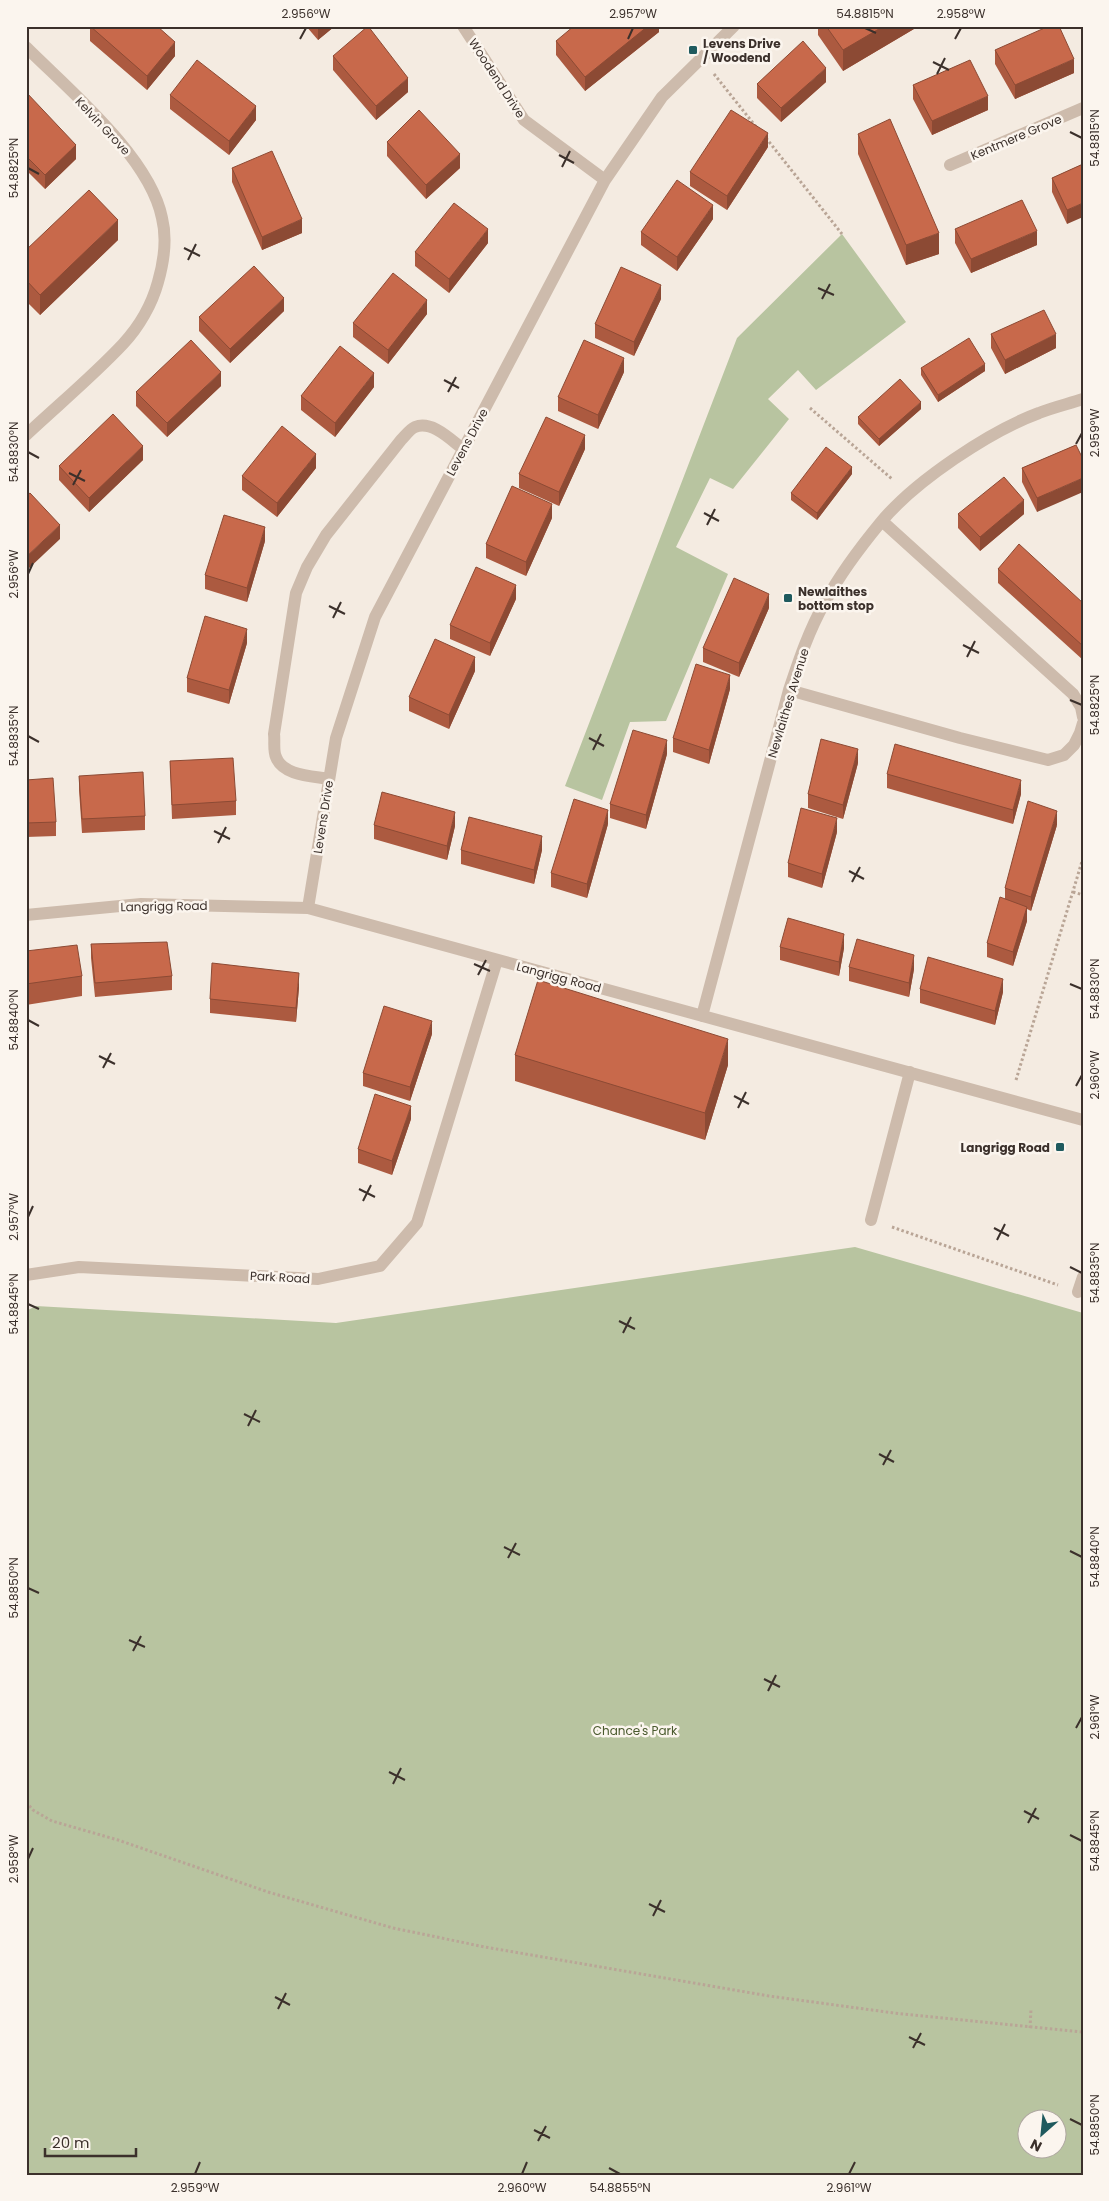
<svg xmlns="http://www.w3.org/2000/svg" width="1109" height="2201" viewBox="0 0 1109 2201" font-family="Poppins,sans-serif">
  <style>
    .green { fill: #b8c4a0; fill-rule: evenodd }
    .lines { fill: none; stroke-linecap: round; stroke-linejoin: round }
    .path { stroke: #b9a596; stroke-width: 3; stroke-dasharray: 2.5 2.5; stroke-linecap: butt }
    .minor { stroke: #cdbbac; stroke-width: 12 }
    .wall { fill: #ac5a40 }
    .shaded-wall { fill: #8c4a34 }
    .building { fill: #c8694b; stroke: #8c4a34 }
    .ticks { fill: none; stroke: #3b302b; stroke-width: 2 }
    .poi-dot { fill: #1f5a5e; stroke: #fbf5ee; stroke-width: 2 }
    .labels { text-anchor: middle; dominant-baseline: central; stroke-width: 5; stroke-linejoin: round; paint-order: stroke }
    .poi-label { font-size: 12px; font-weight: bold; fill: #3b302b; stroke: #fbf5ee; text-anchor: start }
    .street-label { font-size: 12px; fill: #3b302b; stroke: #fbf5ee }
    .park-label { font-size: 12px; fill: #4a5a2e; stroke: #fbf5ee }
    .neatline { fill: none; stroke: #3b302b; stroke-width: 2 }
    .ticks-label { font-size: 12px; text-anchor: middle; fill: #3b302b }
  </style>
  <rect width="100%" height="100%" fill="#f4ebe1"/>
  <path class="green" d="M842,234L906,322L816,390L798,370L768,399L789,419L733,489L710,478L676,547L728,574L666,721L630,722L602,800L565,786L737,338Z
    M855,1247L1083,1313V2175H26V1311L36,1306L336,1323ZM1056,2118V2148H1026V2118Z"/>
  <g class="lines">
    <path class="path" d="M714,74L757,128
      M766,138L842,234
      M810,408L892,479
      M1073,892L1083,895
      M1016,1080L1083,858
      M892,1227L1058,1285
      M26,1802L33,1810L52,1821L118,1840L268,1892L393,1928L485,1947L769,1996L894,2013L1083,2032
      M1030,2028L1031,2009"/>
    <path class="minor" d="M463,26L524,120L605,180
      M26,47C69,90 150,157 162,218C167,238 164,261 158,282C152,304 139,327 123,344C93,376 58,405 26,435
      M950,165L1083,108
      M882,521L1073,694L1081,707L1083,717
      M789,690L960,738L1048,760L1064,755L1074,745L1080,733L1083,723
      M329,779C313,776 283,776 276,757C273,751 275,740 274,734L296,593L307,567L326,535L401,440C405,436 410,429 415,427C432,420 451,440 463,449
      M308,908L336,738L375,617L605,180L662,97L734,26
      M26,915L141,904L308,908L1083,1120
      M702,1016L789,690C799,660 809,630 825,602C839,576 862,545 881,522C915,481 990,431 1039,413C1054,407 1068,404 1083,399
      M871,1220L910,1072
      M26,1275L79,1267L318,1279L380,1266L417,1223L497,960
      M1078,1292L1083,1277"/>
  </g>
  <path class="wall" d="M306,26H335L318,40Z
    M659,26V32L585,91L556,55V41Z
    M818,26H919L843,71L818,35Z
    M90,27L175,56L147,90L90,41Z
    M995,50L1074,73L1015,99L995,64Z
    M333,56L408,92L376,120L333,70Z
    M826,82L781,122L757,98V84Z
    M913,85L988,110L932,135L913,99Z
    M26,92L76,159L45,189L26,170Z
    M170,95L256,120L229,155L170,109Z
    M858,134L939,254L906,265L858,154Z
    M387,142L460,168L426,199L387,156Z
    M768,147L727,210L690,186V172Z
    M1083,164L1067,224L1052,192V178Z
    M232,168L302,233L262,250L232,182Z
    M713,219L677,271L641,245V232Z
    M955,229L1037,245L971,273L955,243Z
    M118,240L40,315L26,301V250Z
    M488,243L449,293L415,266V252Z
    M661,299L634,356L595,338V324Z
    M284,311L230,363L199,331V317Z
    M427,314L388,364L353,337V323Z
    M991,334L1056,348L1005,374L991,348Z
    M921,368L985,371L938,402L921,375Z
    M624,372L598,429L558,411V397Z
    M221,386L167,437L136,406V392Z
    M374,387L335,437L301,410V396Z
    M921,409L879,446L858,424V417Z
    M1076,445L1037,512L1022,482V468Z
    M585,449L559,506L519,488V474Z
    M143,460L89,512L59,480V466Z
    M316,468L277,517L242,490V476Z
    M852,474L817,520L791,500V493Z
    M958,514H1024L980,551L958,528Z
    M552,518L526,576L486,558V544Z
    M265,541L247,602L205,589V575Z
    M998,569L1083,603V660L998,583Z
    M516,599L490,656L450,639V625Z
    M769,608L739,677L703,662V648Z
    M247,643L229,704L187,692V678Z
    M475,671L449,729L409,711V697Z
    M730,689L709,764L673,752V738Z
    M667,754L646,829L610,818V804Z
    M170,761L236,801V815L172,819Z
    M858,763L843,819L808,808V794Z
    M887,774L1021,794L1013,824L887,788Z
    M79,776L145,816V830L82,833L79,790Z
    M26,780L56,822V836L26,837Z
    M608,824L587,898L551,887V873Z
    M374,825L455,826L447,860L374,839Z
    M1057,825L1031,911L1027,909V921L1013,966L987,957V943L1005,899V888Z
    M837,832L822,888L788,877V863Z
    M461,850H542L534,884L461,864Z
    M91,944L172,976V990L95,997L91,958Z
    M780,947L844,948L839,976L780,960Z
    M26,951L82,976V996L26,1005Z
    M849,967L914,969L909,997L849,981Z
    M299,987L296,1022L210,1013V999Z
    M920,989L1003,992L995,1025L920,1003Z
    M432,1034L410,1101L363,1086V1073Z
    M515,1055L728,1065L705,1140L515,1081Z
    M411,1119L392,1175L358,1163V1149Z"/>
  <path class="shaded-wall" d="M318,26H335L318,40Z
    M648,26H659V32L585,91V77Z
    M884,26H919L843,71V50Z
    M175,42V56L147,90V76Z
    M1074,59V73L1015,99V85Z
    M826,68V82L781,122V108Z
    M408,78V92L376,120V106Z
    M988,96V110L932,135V121Z
    M256,106V120L229,155V141Z
    M768,133V147L727,210V196Z
    M76,145V159L45,189V175Z
    M460,154V168L426,199V185Z
    M1083,203V217L1067,224V210Z
    M713,205V219L677,271V257Z
    M302,219V233L262,250V237Z
    M118,220V240L40,315V295Z
    M488,229V243L449,293V279Z
    M1037,231V245L971,273V259Z
    M939,233V254L906,265V245Z
    M661,285V299L634,356V342Z
    M284,298V311L230,363V349Z
    M427,300V314L388,364V350Z
    M26,330H27V344H26Z
    M1056,334V348L1005,374V360Z
    M624,358V372L598,429V415Z
    M985,364V371L938,402V395Z
    M221,372V386L167,437V423Z
    M374,373V387L335,437V423Z
    M921,402V409L879,446V439Z
    M585,435V449L559,506V492Z
    M143,446V460L89,512V498Z
    M316,454V468L277,517V503Z
    M852,467V474L817,520V513Z
    M1083,478V492L1037,512V498Z
    M1024,500V514L980,551V537Z
    M552,504V518L526,576V562Z
    M60,525V539L26,571V557Z
    M265,527V541L247,602V588Z
    M516,585V599L490,656V643Z
    M769,594V608L739,677V663Z
    M247,629V643L229,704V690Z
    M475,657V671L449,729V715Z
    M730,675V689L709,764V750Z
    M667,740V754L646,829V815Z
    M858,749V763L843,819V805Z
    M1021,780V794L1013,824V810Z
    M608,810V824L587,898V884Z
    M1057,811V825L1031,911V897Z
    M455,812V826L447,860V846Z
    M837,818V832L822,888V874Z
    M542,836V850L534,884V870Z
    M1027,907V921L1013,966V952Z
    M844,934V948L839,976V962Z
    M914,955V969L909,997V983Z
    M299,973V987L296,1022V1008Z
    M1003,979V992L995,1025V1011Z
    M432,1021V1034L410,1101V1087Z
    M728,1039V1065L705,1140V1113Z
    M411,1106V1119L392,1175V1161Z"/>
  <path class="building" d="M90,26H157L175,42L147,76Z
    M368,26L408,78L376,106L333,56Z
    M574,26H648L585,77L556,41Z
    M826,26H884L843,50Z
    M1049,26H1059L1074,59L1015,85L995,50Z
    M803,41L826,68L781,108L757,84Z
    M197,60L256,106L229,141L170,95Z
    M970,60L988,96L932,121L913,85Z
    M26,92L76,145L45,175L26,156Z
    M419,110L460,154L426,185L387,142Z
    M731,110L768,133L727,196L690,172Z
    M890,119L939,233L906,245L858,134Z
    M272,151L302,219L262,237L232,168Z
    M1083,164V203L1067,210L1052,178Z
    M677,180L713,205L677,257L641,232Z
    M89,190L118,220L40,295L26,280V250Z
    M1022,200L1037,231L971,259L955,229Z
    M454,203L488,229L449,279L415,252Z
    M254,266L284,298L230,349L199,317Z
    M621,267L661,285L634,342L595,324Z
    M393,273L427,300L388,350L353,323Z
    M1044,310L1056,334L1005,360L991,334Z
    M969,338L985,364L938,395L921,368Z
    M191,340L221,372L167,423L136,392Z
    M584,340L624,358L598,415L558,397Z
    M340,346L374,373L335,423L301,396Z
    M900,379L921,402L879,439L858,417Z
    M113,414L143,446L89,498L59,466Z
    M546,417L585,435L559,492L519,474Z
    M282,426L316,454L277,503L242,476Z
    M1076,445L1083,459V478L1037,498L1022,468Z
    M826,447L852,467L817,513L791,493Z
    M1004,477L1024,500L980,537L958,514Z
    M512,486L552,504L526,562L486,544Z
    M30,493L60,525L26,557V496Z
    M224,515L265,527L247,588L205,575Z
    M1019,544L1083,603V646L998,569Z
    M476,567L516,585L490,643L450,625Z
    M734,578L769,594L739,663L703,648Z
    M205,616L247,629L229,690L187,678Z
    M435,639L475,657L449,715L409,697Z
    M696,664L730,675L709,750L673,738Z
    M633,730L667,740L646,815L610,804Z
    M821,739L858,749L843,805L808,794Z
    M895,744L1021,780L1013,810L887,774Z
    M233,758L236,801L172,805L170,761Z
    M143,772L145,816L82,819L79,776Z
    M53,778L56,822L26,823V780Z
    M382,792L455,812L447,846L374,825Z
    M574,799L608,810L587,884L551,873Z
    M1028,801L1057,811L1031,897L1005,888Z
    M801,808L837,818L822,874L788,863Z
    M469,817L542,836L534,870L461,850Z
    M1000,897L1027,907L1013,952L987,943Z
    M788,918L844,934L839,962L780,947Z
    M857,939L914,955L909,983L849,967Z
    M167,942L172,976L95,983L91,944Z
    M77,945L82,976L26,984V951Z
    M928,957L1003,979L995,1011L920,989Z
    M212,963L299,973L296,1008L210,999Z
    M538,980L728,1039L705,1113L515,1055Z
    M384,1006L432,1021L410,1087L363,1073Z
    M375,1094L411,1106L392,1161L358,1149Z"/>
  <path class="ticks" d="M865,28L876,33M300,39L306,28M628,39L633,28M955,39L961,28M933,62L949,70M937,74L945,58M1070,132L1082,138M559,155L574,163M562,167L570,151M28,168L39,174M184,248L200,256M188,260L196,244M818,288L834,295M822,299L830,284M444,380L459,388M448,392L456,377M1076,444L1082,433M28,452L39,458M69,473L85,481M73,485L81,470M704,513L719,521M707,525L715,509M28,574L33,563M329,606L345,614M333,618L341,602M963,645L979,653M967,657L975,641M1070,700L1082,705M28,736L39,742M589,738L604,746M593,750L601,734M214,831L230,839M218,843L226,827M849,871L864,879M852,882L860,867M474,964L490,971M478,975L486,960M1070,984L1082,989M28,1020L39,1026M99,1056L115,1064M103,1068L111,1053M1076,1086L1082,1075M734,1096L749,1104M738,1108L746,1092M359,1189L375,1197M363,1201L371,1185M28,1217L33,1206M994,1228L1009,1236M997,1240L1005,1224M1070,1267L1082,1273M28,1304L39,1309M619,1321L635,1329M623,1333L631,1317M244,1414L260,1422M248,1426L256,1410M879,1454L894,1462M883,1465L891,1450M504,1547L520,1555M1070,1551L1082,1557M508,1558L516,1543M28,1588L39,1593M129,1640L145,1647M133,1651L141,1636M764,1679L780,1687M768,1691L776,1675M1076,1728L1082,1717M389,1772L405,1780M393,1784L401,1768M1024,1811L1039,1819M1028,1823L1036,1808M1070,1835L1082,1841M28,1859L33,1848M649,1904L665,1912M653,1916L661,1900M275,1997L290,2005M278,2009L286,1993M909,2037L925,2045M913,2048L921,2033M1070,2119L1082,2125M534,2130L550,2138M538,2141L546,2126M609,2168L620,2174M195,2174L200,2162M522,2174L527,2162M849,2174L855,2162"/>
  <g class="poi-dot">
    <rect x="688" y="45" width="10" height="10" rx="2.5"/>
    <rect x="783" y="593" width="10" height="10" rx="2.5"/>
    <rect x="1055" y="1142" width="10" height="10" rx="2.5"/>
  </g>
  <g class="labels">
    <g class="poi-label">
      <text x="703" y="43">Levens Drive<tspan x="703" dy="14">/ Woodend</tspan></text>
      <text x="798" y="591">Newlaithes<tspan x="798" dy="14">bottom stop</tspan></text>
      <text x="1050" y="1147" text-anchor="end">Langrigg Road</text>
    </g>
    <g class="street-label">
      <text transform="translate(497 78) rotate(57)">Woodend Drive</text>
      <text transform="translate(103 126) rotate(47)">Kelvin Grove</text>
      <text transform="translate(1016 137) rotate(-23)">Kentmere Grove</text>
      <text transform="translate(467 442) rotate(-62)">Levens Drive</text>
      <text transform="translate(788 703) rotate(-73)">Newlaithes Avenue</text>
      <text transform="translate(323 817) rotate(-81)">Levens Drive</text>
      <text transform="translate(164 906) rotate(-1)">Langrigg Road</text>
      <text transform="translate(559 977) rotate(15)">Langrigg Road</text>
      <text transform="translate(280 1277) rotate(3)">Park Road</text>
    </g>
    <g class="park-label">
      <text x="635" y="1730">Chance's Park</text>
    </g>
  </g>
  <rect width="1109" height="2201" fill="none" stroke="#fbf5ee" stroke-width="55"/>
  <g transform="translate(1042 2134) rotate(207)"><circle r="24" fill="#fbf5ee" stroke="#aea6a0"/>
  <path d="M0-4L9 19L0 12L-9 19Z" fill="#1f5a5e"/>
  <text y="-8" font-size="14" font-weight="bold" text-anchor="middle" fill="#3b302b">N</text>
  </g>
  <path d="M45 2148v8h91v-8" fill="none" stroke="#3b302b" stroke-width="2.5"/>
  <text x="52" y="2148" font-size="15" fill="#3b302b" stroke="#fbf5ee" stroke-width="4" paint-order="stroke">20 m</text>
  <rect x="28" y="28" width="1054" height="2146" class="neatline"/>
  <g class="ticks-label">
    <text x="306" y="18">2.956°W</text>
    <text x="633" y="18">2.957°W</text>
    <text x="865" y="18">54.8815°N</text>
    <text x="961" y="18">2.958°W</text>
    <text transform="translate(1095 138) rotate(-90)" y="4">54.8815°N</text>
    <text transform="translate(14 168) rotate(-90)" y="4">54.8825°N</text>
    <text transform="translate(1095 433) rotate(-90)" y="4">2.959°W</text>
    <text transform="translate(14 452) rotate(-90)" y="4">54.8830°N</text>
    <text transform="translate(14 574) rotate(-90)" y="4">2.956°W</text>
    <text transform="translate(1095 705) rotate(-90)" y="4">54.8825°N</text>
    <text transform="translate(14 736) rotate(-90)" y="4">54.8835°N</text>
    <text transform="translate(1095 989) rotate(-90)" y="4">54.8830°N</text>
    <text transform="translate(14 1020) rotate(-90)" y="4">54.8840°N</text>
    <text transform="translate(1095 1075) rotate(-90)" y="4">2.960°W</text>
    <text transform="translate(14 1217) rotate(-90)" y="4">2.957°W</text>
    <text transform="translate(1095 1273) rotate(-90)" y="4">54.8835°N</text>
    <text transform="translate(14 1304) rotate(-90)" y="4">54.8845°N</text>
    <text transform="translate(1095 1557) rotate(-90)" y="4">54.8840°N</text>
    <text transform="translate(14 1588) rotate(-90)" y="4">54.8850°N</text>
    <text transform="translate(1095 1717) rotate(-90)" y="4">2.961°W</text>
    <text transform="translate(1095 1841) rotate(-90)" y="4">54.8845°N</text>
    <text transform="translate(14 1859) rotate(-90)" y="4">2.958°W</text>
    <text transform="translate(1095 2125) rotate(-90)" y="4">54.8850°N</text>
    <text x="195" y="2192">2.959°W</text>
    <text x="522" y="2192">2.960°W</text>
    <text x="620" y="2192">54.8855°N</text>
    <text x="849" y="2192">2.961°W</text>
  </g>
</svg>
